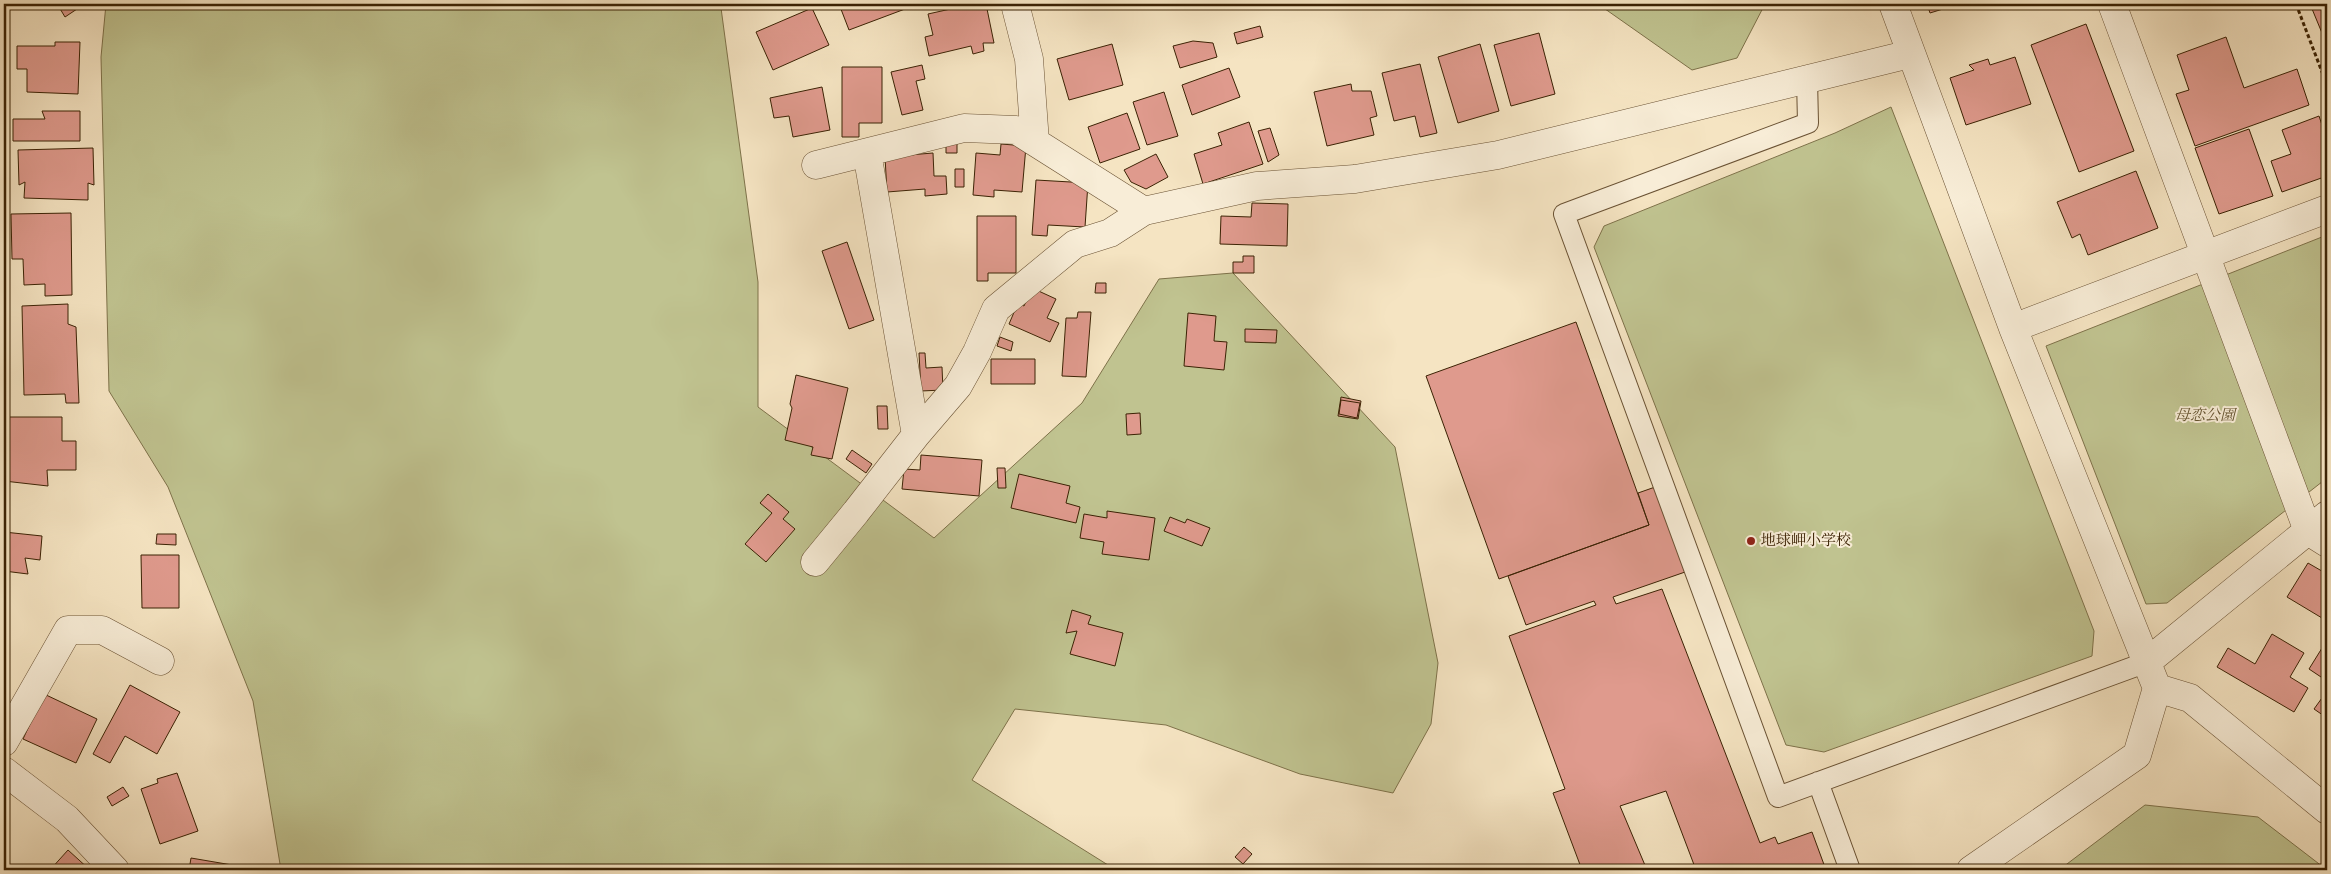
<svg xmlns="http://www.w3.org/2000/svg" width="2331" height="874" viewBox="0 0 2331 874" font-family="'Old Standard TT','Noto Serif JP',serif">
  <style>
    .green { fill: #c0c390; stroke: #7e724a }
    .building { fill: #df9a8d; stroke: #3b2204 }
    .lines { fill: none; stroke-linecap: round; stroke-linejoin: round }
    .lane-casing { stroke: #6a5234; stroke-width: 22 }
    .street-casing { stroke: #6a5234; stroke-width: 29 }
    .path { stroke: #3b2204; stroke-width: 3; stroke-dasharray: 4 2.5; stroke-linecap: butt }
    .lane { stroke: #f8edd7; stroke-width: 20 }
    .street { stroke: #f8edd7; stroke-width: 28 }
    .poi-dot { fill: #8f2418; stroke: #f8edd7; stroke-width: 2 }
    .labels { text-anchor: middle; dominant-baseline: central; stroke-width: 4; stroke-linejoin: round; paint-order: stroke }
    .park-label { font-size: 15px; font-style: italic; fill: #63522e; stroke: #f8edd7 }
    .poi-label { font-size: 15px; fill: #3b2204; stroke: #f8edd7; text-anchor: start }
  </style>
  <rect width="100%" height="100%" fill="#f5e4c2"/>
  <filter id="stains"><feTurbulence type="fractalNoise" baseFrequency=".004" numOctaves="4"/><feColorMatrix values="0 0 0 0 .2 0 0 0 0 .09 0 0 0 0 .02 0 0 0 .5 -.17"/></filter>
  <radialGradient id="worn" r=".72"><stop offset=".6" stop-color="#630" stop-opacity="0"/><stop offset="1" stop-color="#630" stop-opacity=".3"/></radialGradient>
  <path class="green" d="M106,4H732L721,8L758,282V407L934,538L1082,403L1159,279L1233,273L1395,447L1438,663L1431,724L1393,793L1300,774L1166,725L1015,709L972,780L1116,870H281L253,701L168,487L109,391L101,57Z
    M1598,4H1765L1737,58L1692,70Z
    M1891,107L2094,631L2092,656L1824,752L1786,745L1594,247L1604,226L1835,133Z
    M2327,235V478L2167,603L2146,604L2046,346Z
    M2145,805L2258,817L2327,870H2059Z"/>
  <path class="building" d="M66,4H78L80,7L65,17L59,7Z
    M839,4H903L905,9L849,30Z
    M973,4H986L994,43H983L984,51L973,54L971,46L929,56L925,37L933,35L928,14Z
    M1927,4H1959L1930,13Z
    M2310,4H2327V31L2322,33Z
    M812,8L829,45L773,70L756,32Z
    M2086,24L2134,151L2079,172L2031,45Z
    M1260,26L1263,37L1237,44L1234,33Z
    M1539,33L1555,94L1511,106L1494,45Z
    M2226,37L2244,88L2297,69L2309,105L2195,146L2176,94L2189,90L2177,55Z
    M1193,41L1213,43L1217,57L1180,68L1173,46Z
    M55,42H80L78,94L27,92V69H17V46H55Z
    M1112,44L1123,85L1069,100L1057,59Z
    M1480,44L1499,111L1458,123L1438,57Z
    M2015,57L2031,104L1966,125L1950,78L1974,70L1969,65L1988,59L1990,65Z
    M1420,64L1437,133L1420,137L1415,116L1394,121L1382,73Z
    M922,65L925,79L916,81L923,110L902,115L891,72Z
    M842,67H882V123H859V137H842Z
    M1229,68L1240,97L1192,115L1182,85Z
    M1351,84L1352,91H1371L1377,116L1370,118L1374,135L1327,146L1314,92Z
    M822,87L830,130L793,137L789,116L774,118L770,98Z
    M1164,92L1178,136L1147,145L1133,102Z
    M42,111H80V141H13V119H45Z
    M1127,113L1140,149L1100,163L1088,127Z
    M2319,116L2327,140V176L2282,192L2271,161L2291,154L2282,130Z
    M1249,122L1263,164L1203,184L1194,154L1222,145L1218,133Z
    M1270,128L1279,155L1268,162L1258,131Z
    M2249,129L2273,196L2219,214L2195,148Z
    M946,143H957V153H946Z
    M1001,144L1026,146L1022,192L994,190V197L973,195L976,153L1000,155Z
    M93,148L94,185L88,183V200L24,198L25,182L19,185L18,150Z
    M933,153L934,176H946L947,194L925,196V189L887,192L885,157Z
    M1156,154L1168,177L1146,189L1131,182L1124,170Z
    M955,169H964V187H955Z
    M2136,171L2158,228L2088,255L2080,234L2072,238L2057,202Z
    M1036,180L1088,183L1085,227L1048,225L1047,236L1032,235Z
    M1252,203L1288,204L1287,246L1220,244L1221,216L1251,217Z
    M71,213L72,295L45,296V284L24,285L23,259H12L11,214Z
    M977,216H1016V273H988V281H977Z
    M847,242L874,320L849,329L822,251Z
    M1243,256H1254V273H1233V262H1243Z
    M1096,283H1106V293H1095Z
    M1032,288L1056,299L1047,318L1059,323L1050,342L1009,324L1018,303L1024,306Z
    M68,304V324L76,327L79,403H66L65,394L24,395L22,306Z
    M1078,312H1091L1086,377L1062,376L1066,318H1077Z
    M1188,313L1216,316L1214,341L1227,342L1224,370L1184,366Z
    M1576,322L1649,525L1499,579L1426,376Z
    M1245,329L1277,330L1276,343L1245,342Z
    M1000,337L1013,342L1011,351L997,346Z
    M919,353H925L926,368L942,367L943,390L921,391Z
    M991,359H1035V384H991Z
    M796,375L848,388L832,459L811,455L813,447L785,440L792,408L790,404Z
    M1341,397L1361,401L1358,419L1338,416Z
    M1341,400L1360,403L1357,418L1339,414Z
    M877,406H887L888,429H878Z
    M1140,413L1141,434L1127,435L1126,414Z
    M4,417H62V441H76V470H47L48,486L4,481Z
    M852,450L872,464L866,473L846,459Z
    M921,455L982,460L979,496L902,489L904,469L920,470Z
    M997,468H1005L1006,488H998Z
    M1019,474L1070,486L1066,503L1080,507L1076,523L1011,508Z
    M1658,486L1688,571L1613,597L1616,604L1662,589L1760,843L1775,837L1778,844L1812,832L1826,870H1696L1666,791L1620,806L1647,870H1582L1553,793L1565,789L1509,636L1596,605L1594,601L1526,625L1508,576L1649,525L1638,493Z
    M768,494L789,512L783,519L795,529L766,562L745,544L772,513L760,503Z
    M1107,511L1155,518L1149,560L1102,554L1104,542L1080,538L1084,514L1107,518Z
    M1170,517L1185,523L1187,519L1210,528L1202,546L1164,531Z
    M4,532L42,536L40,560L25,558L28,574L4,571Z
    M157,534H176V545L156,544Z
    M141,555H179V608H142Z
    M2308,563L2327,574V621L2287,597Z
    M1072,610L1091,616L1088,624L1123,633L1115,666L1070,654L1077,631L1066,633Z
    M2272,634L2304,653L2290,677L2308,688L2294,712L2217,667L2228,648L2255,664Z
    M2327,640V668L2321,677L2309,669Z
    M130,685L180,712L157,754L125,736L110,763L93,754Z
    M2327,691V718L2314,709Z
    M44,694L97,719L76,763L23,739Z
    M177,773L198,831L160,844L141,789L158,783L157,779Z
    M123,787L129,796L112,806L107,797Z
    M1244,847L1252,854L1243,864L1235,857Z
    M68,850L90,870H50Z
    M191,858L238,866L237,870H189Z"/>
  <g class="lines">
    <defs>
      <path id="lane" d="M1807,79L1808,123L1564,214L1778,797L2147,662
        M1818,782L1850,870"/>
      <path id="street" d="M1015,4L1029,59L1035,142
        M1893,4L2013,328L2157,688L2190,698L2327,810
        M2112,4L2308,531L2327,543
        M867,153L916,435
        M816,165L964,128L1016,130L1144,211
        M2013,328L2327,209
        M815,562L856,512L916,435L958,386L977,352L996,309L1075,244L1110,233L1144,211L1257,186L1355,179L1498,155L1910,54
        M2147,662L2327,515
        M4,742L68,630H102L160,661
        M4,771L67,819L115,870
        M1971,870L2137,755L2157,688"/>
    </defs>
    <use href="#lane" class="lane-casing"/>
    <use href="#street" class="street-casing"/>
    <path class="path" d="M2296,4L2327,85"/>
    <use href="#lane" class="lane"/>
    <use href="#street" class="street"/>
  </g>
  <circle class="poi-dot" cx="1751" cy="541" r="5"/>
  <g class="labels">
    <g class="park-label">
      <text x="2205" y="416">母恋公園</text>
    </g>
    <g class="poi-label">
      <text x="1761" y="541">地球岬小学校</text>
    </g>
  </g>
  <rect width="2331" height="874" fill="none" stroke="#f5e4c2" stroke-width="20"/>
  <rect x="5" y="5" width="2321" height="864" fill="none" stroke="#3b2204" stroke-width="2.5"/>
  <rect x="10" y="10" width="2311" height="854" fill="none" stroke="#3b2204"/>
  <rect width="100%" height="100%" filter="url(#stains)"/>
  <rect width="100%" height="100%" fill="url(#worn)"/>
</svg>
